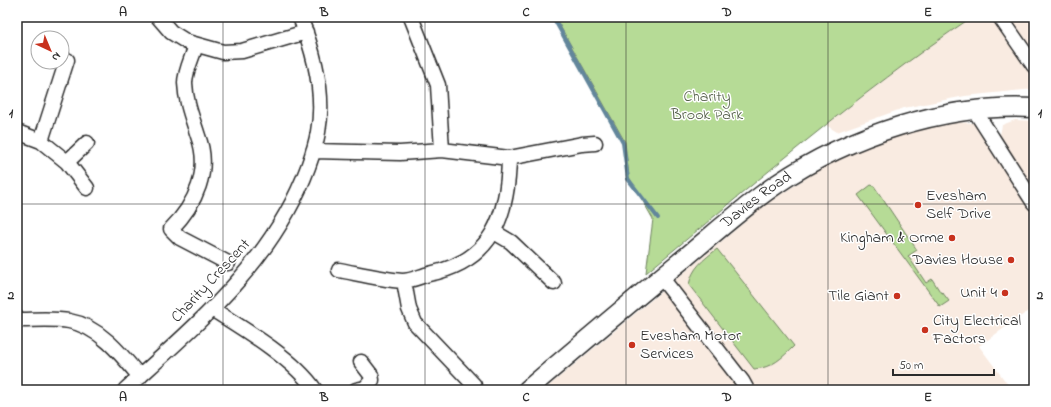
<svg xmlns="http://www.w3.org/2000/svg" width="1051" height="407" viewBox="0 0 1051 407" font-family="'Indie Flower',sans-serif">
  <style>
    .built { fill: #f9ebe1 }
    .green { fill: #b6db96; stroke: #708360 }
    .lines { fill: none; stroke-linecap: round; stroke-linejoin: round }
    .stream { stroke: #62869b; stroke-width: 4 }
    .minor-casing { stroke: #2b2b2b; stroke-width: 17 }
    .tertiary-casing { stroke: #2b2b2b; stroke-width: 21 }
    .minor { stroke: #fff; stroke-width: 14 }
    .tertiary { stroke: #fff; stroke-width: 18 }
    .grid { fill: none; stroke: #2b2b2b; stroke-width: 1; stroke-opacity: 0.55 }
    .poi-dot { fill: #c8321e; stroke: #fff; stroke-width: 1.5 }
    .labels { text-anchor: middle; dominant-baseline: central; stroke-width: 3; stroke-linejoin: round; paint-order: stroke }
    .park-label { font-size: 16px; fill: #55604b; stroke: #fff }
    .poi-label { font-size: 16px; fill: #2b2b2b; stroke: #fff; text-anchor: end }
    .street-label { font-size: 16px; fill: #2b2b2b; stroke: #fff }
    .neatline { fill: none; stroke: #2b2b2b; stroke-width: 1.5 }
    .grid-label { font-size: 13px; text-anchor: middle; font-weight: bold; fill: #2b2b2b }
  </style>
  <rect width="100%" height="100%" fill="#fff"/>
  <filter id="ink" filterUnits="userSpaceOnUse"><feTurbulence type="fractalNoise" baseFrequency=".025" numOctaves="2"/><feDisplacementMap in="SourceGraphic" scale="8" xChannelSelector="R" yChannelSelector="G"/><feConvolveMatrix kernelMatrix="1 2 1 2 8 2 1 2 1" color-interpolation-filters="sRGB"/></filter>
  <g filter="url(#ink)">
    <path class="built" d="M972,17H1034V89L965,96L904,108L837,132L826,125L929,45Z
      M1015,120L1034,121V189L1000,135L1002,125Z
      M949,122L975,123L1034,217V307L979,346L1012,390H544L766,204L823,167L860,149L899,135Z"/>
    <path class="green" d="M555,17H972C857,94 753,185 646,273L653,219L629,177L625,142Z
      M871,185L874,186L917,250L908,256L926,283L932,279L941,293L942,292L949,301L940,307L858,195Z
      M717,249L794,346C782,358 772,368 754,369L689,285C692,268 703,260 717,249Z"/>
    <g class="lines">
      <path class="stream" d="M553,17L623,143L628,179L658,218"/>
      <defs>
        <path id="minor" d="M158,17L171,32L187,42L223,52L242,51L306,32
          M411,17L438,85L442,150
          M1000,17L1034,66
          M196,45C193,56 185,71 185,83C186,103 192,117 198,136C211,170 196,204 171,229L180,238L228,263
          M975,111L1034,203
          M17,132L41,141L67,162L87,188
          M41,141L67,60
          M313,151L400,153L442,150L509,158L582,144L595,143
          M67,162L87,143
          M494,232L511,242L554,283
          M339,270C360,274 381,279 402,281C411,281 421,276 429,274C492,261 508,217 509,158
          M661,277L742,381L747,390
          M404,281L409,309L415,323L474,385
          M212,309C244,329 294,359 315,390
          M17,320C34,320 53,318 69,321C99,326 122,355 140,377
          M125,390C197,324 273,262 308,167C312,156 316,144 318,132C325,95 314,52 300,17
          M356,390L365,388L372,380L371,375L361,362"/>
        <g id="tertiary">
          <path id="s1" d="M527,390C580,345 633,300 687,256C716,232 746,205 777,184C849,135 947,103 1034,108"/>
        </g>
      </defs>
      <use href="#minor" class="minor-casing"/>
      <use href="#tertiary" class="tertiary-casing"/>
      <use href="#minor" class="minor"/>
      <use href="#tertiary" class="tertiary"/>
    </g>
  </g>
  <path class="grid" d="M223,17V390M425,17V390M626,17V390M828,17V390M17,204H1034"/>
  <g class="poi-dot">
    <circle cx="918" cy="205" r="4"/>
    <circle cx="952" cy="238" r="4"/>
    <circle cx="1011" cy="260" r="4"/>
    <circle cx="1005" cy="293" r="4"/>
    <circle cx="897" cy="296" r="4"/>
    <circle cx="925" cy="330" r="4"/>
    <circle cx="632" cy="345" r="4"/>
  </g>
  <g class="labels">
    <g class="park-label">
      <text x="707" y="97">Charity<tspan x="707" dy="18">Brook Park</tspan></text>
    </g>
    <g class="poi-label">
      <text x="926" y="196" text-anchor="start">Evesham<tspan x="926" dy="18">Self Drive</tspan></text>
      <text x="944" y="238">Kingham &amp; Orme</text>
      <text x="1003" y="260">Davies House</text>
      <text x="997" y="293">Unit 4</text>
      <text x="889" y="296">Tile Giant</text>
      <text x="933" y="321" text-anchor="start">City Electrical<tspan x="933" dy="18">Factors</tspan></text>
      <text x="640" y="336" text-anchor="start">Evesham Motor<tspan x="640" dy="18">Services</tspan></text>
    </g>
    <g class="street-label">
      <text stroke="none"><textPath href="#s1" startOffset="298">Davies Road</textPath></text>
      <text transform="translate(211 281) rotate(-47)">Charity Crescent</text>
    </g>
  </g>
  <rect width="1051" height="407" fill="none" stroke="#fff" stroke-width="44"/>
  <g transform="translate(50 50) rotate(136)"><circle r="19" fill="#ffffff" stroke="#aaaaaa"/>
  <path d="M0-3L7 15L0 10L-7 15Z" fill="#c8321e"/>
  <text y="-6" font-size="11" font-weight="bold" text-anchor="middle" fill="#2b2b2b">N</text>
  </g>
  <path d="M893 369v6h101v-6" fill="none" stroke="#2b2b2b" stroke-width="2"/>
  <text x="899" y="369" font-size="12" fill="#2b2b2b" stroke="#ffffff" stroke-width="3" paint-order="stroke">50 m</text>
  <rect x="22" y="22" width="1007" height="363" class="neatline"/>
  <g class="grid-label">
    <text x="123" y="16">A</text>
    <text x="324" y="16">B</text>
    <text x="526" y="16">C</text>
    <text x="727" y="16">D</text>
    <text x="928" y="16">E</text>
    <text x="11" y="117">1</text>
    <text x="1040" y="117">1</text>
    <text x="11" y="299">2</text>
    <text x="1040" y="299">2</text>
    <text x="123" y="401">A</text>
    <text x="324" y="401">B</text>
    <text x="526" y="401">C</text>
    <text x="727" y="401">D</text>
    <text x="928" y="401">E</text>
  </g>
</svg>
